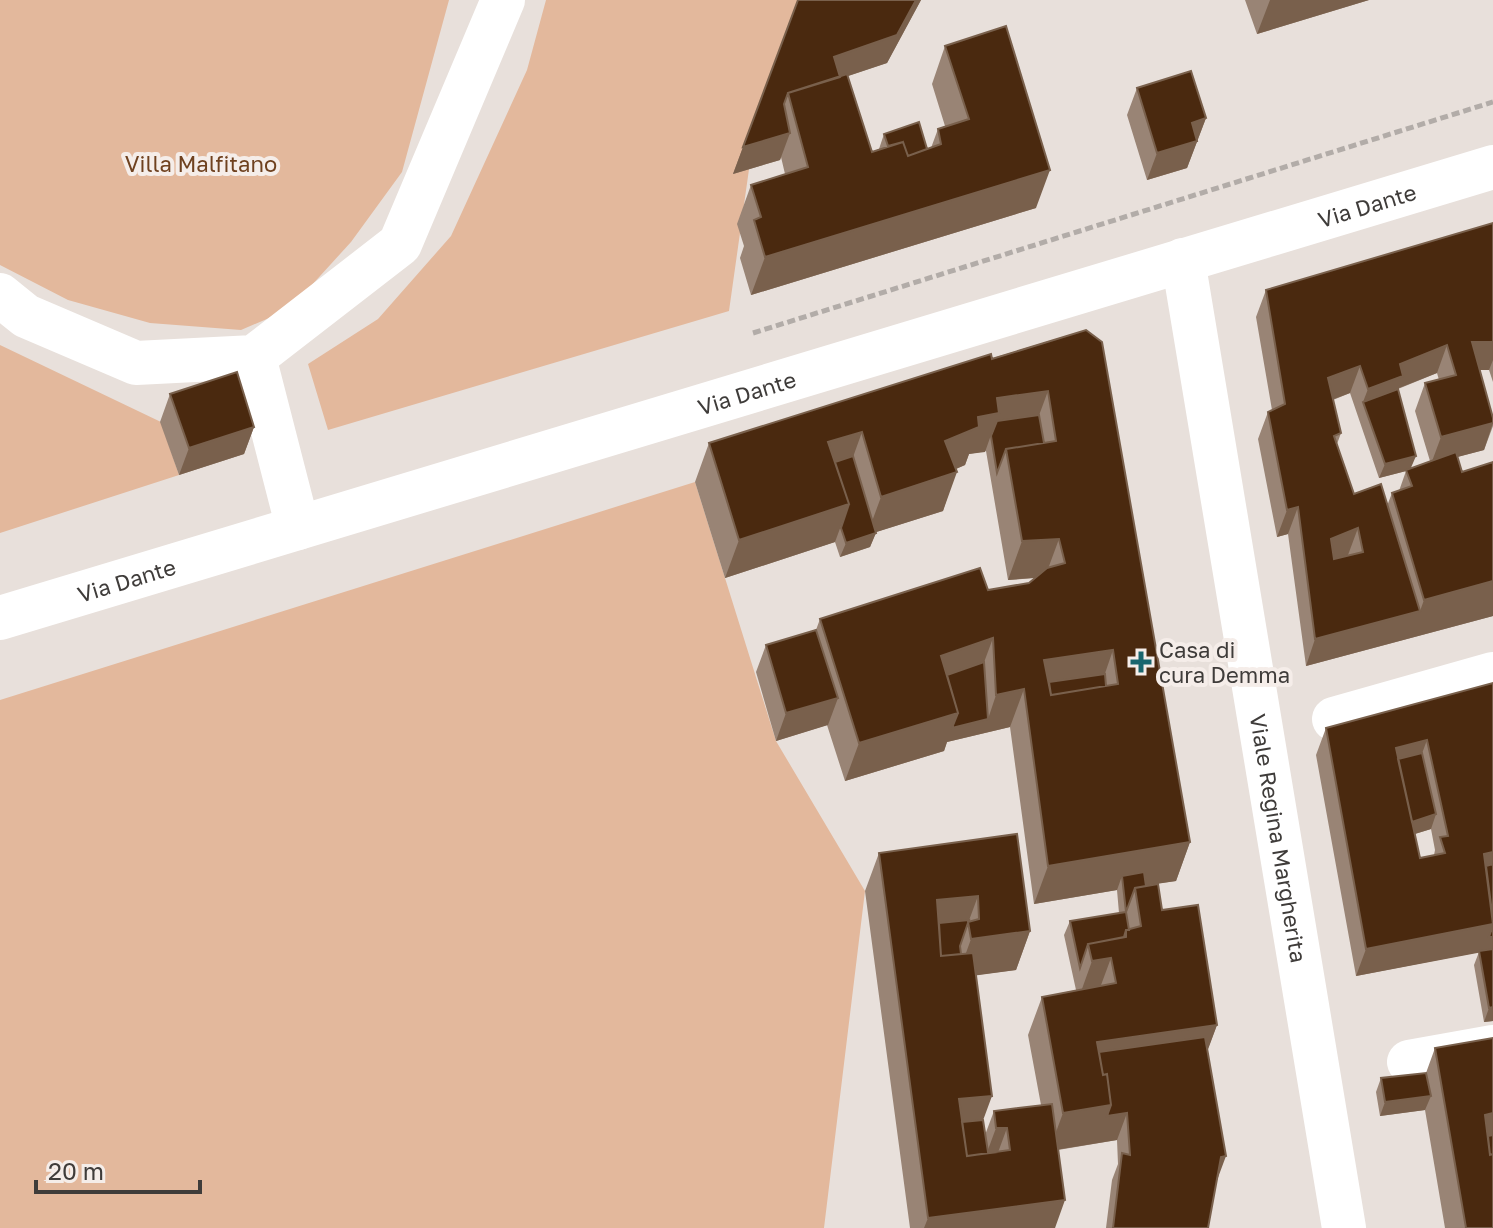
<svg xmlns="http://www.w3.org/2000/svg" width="1493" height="1228" viewBox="0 0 1493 1228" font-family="'Golos Text',sans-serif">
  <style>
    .green { fill: #e3b89c }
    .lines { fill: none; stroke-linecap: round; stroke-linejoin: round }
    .path { stroke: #b2aca8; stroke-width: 5; stroke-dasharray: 8 4; stroke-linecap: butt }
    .street { stroke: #fff; stroke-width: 44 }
    .secondary { stroke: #fff; stroke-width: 44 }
    .wall { fill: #998475; fill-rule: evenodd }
    .shaded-wall { fill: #79604c }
    .building { fill: #4a290f; stroke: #79604c; stroke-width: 2; fill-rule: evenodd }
    .poi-dot { fill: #1a666e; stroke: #f5ede9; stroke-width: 3 }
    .labels { text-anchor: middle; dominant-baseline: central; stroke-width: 8; stroke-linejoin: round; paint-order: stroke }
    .park-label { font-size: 22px; fill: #6f411f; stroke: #f5ede9 }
    .street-label { font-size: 22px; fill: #3f3c3a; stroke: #f5ede9 }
    .poi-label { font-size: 22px; fill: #3f3c3a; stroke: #f5ede9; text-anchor: start }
  </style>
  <rect width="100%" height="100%" fill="#e8e0db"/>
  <path class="green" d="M0,0H449L402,172L351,242L290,309L241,330L150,323L68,300L0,265Z
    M546,0H812L752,148L729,311L328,430L308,364L378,319L451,236L527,70Z
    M0,345L161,422L179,475L0,533Z
    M695,482L776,741L865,891L824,1228H0V700Z"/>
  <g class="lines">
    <path class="path" d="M753,333L1493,102"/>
    <g class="street">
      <path id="s1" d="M1183,260L1344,1228"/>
      <path d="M0,295L26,316L136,363L254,357L400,244L503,0"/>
      <path d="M254,357L298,528"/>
      <path d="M1334,719L1493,674"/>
      <path d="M1409,1062L1493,1047"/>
    </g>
    <path class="secondary" id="s2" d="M0,618L1493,167"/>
  </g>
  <path class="wall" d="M798,0H921L887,63L848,76L872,152L879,149L884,134L927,149L931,148L938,129L945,126L932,84L945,46L1036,208L751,295L740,258L744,246L737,224L751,185L785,174L781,157L780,160L733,174Z
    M1245,0H1369L1257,34Z
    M1137,88L1206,118L1187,168L1147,180L1127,115Z
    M1493,223V382L1489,370H1480L1493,418V426L1484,450L1457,457L1462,472L1493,462V616L1306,666L1288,534L1277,537L1258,439L1268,412L1272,410L1256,317L1266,290ZM1437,373L1439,380L1425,383L1415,411L1430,461L1411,468L1398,389ZM1350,393L1379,478L1406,471L1399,491L1392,493L1387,506L1354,494L1337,444L1341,433L1333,400Z
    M1086,330L1190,842L1176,881L1146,885L1162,910L1217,1025L1207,1051L1216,1183L1208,1228H1106L1112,1180L1118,1164L1117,1140L1058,1150L1055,1228H910L865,891L879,853L1017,834L1030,931L1016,970L976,975L983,1120L985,1135L994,1111L1041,1105L1028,1035L1042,997L1076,990L1064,935L1070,921L1119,913L1117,890L1034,904L1010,727L947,742L944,751L845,781L827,725L776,741L756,672L766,645L816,630L820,619L1029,583L1035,578L1008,580L986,451L969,454L965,465L956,469L943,511L876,532L870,547L840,557L835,542L725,578L695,482L709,443Z
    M170,394L254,427L244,454L179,475L160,422Z
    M1493,683V1021L1484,1022L1474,965L1479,952L1356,976L1316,755L1326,728ZM1431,829L1435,850L1434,855L1420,858L1415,834Z
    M1435,1048L1493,1228H1445L1425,1110L1380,1116L1376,1092L1381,1078L1426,1073Z"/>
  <path class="shaded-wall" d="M916,0H921L887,63L824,84L834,57Z
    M1270,0H1369L1257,34Z
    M1206,118L1187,168L1147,180L1157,153L1192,123Z
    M790,133L780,160L733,174L743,147Z
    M1050,170L1036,208L751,295L765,257Z
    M1472,342H1493V360L1489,370H1462Z
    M1447,345L1437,373L1399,388L1393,403L1363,402L1368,389L1400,364Z
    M1360,366L1350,393L1318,405L1328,378Z
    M1048,391L1034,429L991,435L985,452L969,454L965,465L932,479L945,441L978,417L997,398Z
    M1493,423L1484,450L1431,464L1441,437Z
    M254,427L244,454L179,475L189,448Z
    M862,432L848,471L824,478L828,442Z
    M1416,456L1410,470L1379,478L1385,464Z
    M957,472L943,511L867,535L881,497Z
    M849,504L835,542L725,578L739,540Z
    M1298,507L1288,534L1277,537L1287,510Z
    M1358,528L1348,555L1321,566L1331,539Z
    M876,533L870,547L840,557L846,543Z
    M1059,539L1045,577L1008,580L1022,541Z
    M1493,581V616L1306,666L1315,639L1420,611L1424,600Z
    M993,638L979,676L936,691L941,656Z
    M1113,650L1100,688L1038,698L1044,660Z
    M1024,689L1010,727L947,742L944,751L845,781L859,743L958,713L988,719L996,695Z
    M838,698L828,725L776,741L786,713Z
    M1427,740L1417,767L1393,773L1396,748Z
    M1436,814L1431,829L1398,839L1403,824Z
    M1190,842L1176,881L1123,889L1122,876L1117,890L1034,904L1048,866Z
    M1493,852V877L1481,880L1484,854Z
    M978,896L964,934L929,938L937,900Z
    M1493,924V950L1356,976L1366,949Z
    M1030,931L1016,970L957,978L971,939Z
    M1111,958L1097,996L1078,1000L1092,961Z
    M1493,1007V1021L1484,1022L1489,1008Z
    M1217,1025L1203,1063L1098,1078L1097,1042Z
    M992,1096L978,1134L952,1137L959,1099Z
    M1431,1096L1425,1110L1380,1116L1385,1102Z
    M1111,1105L1127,1113L1117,1140L1049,1151L1063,1113Z
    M1493,1113V1149L1478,1152L1485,1115Z
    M996,1128H1007L993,1166H982Z
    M1226,1156L1216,1183L1221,1157Z
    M1065,1200L1055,1228H924L928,1218Z"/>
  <path class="building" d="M798,0H916L897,35L834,57L840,77L788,93L784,104L790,133L743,147Z
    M1006,26L1050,170L765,257L754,220L761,217L751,185L808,167L788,93L847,74L872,152L903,142L908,156L941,144L938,129L969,119L945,46Z
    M1191,71L1206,118L1192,123L1197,141L1157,153L1137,88Z
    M919,122L927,149L908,156L903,142L888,146L884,134Z
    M1493,223V342H1472L1493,418V423L1441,437L1425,383L1456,375L1447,345L1400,364L1403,376L1368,389L1360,366L1328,378L1341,433L1334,436L1354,494L1381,484L1420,611L1315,639L1298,507L1287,510L1268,412L1285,404L1266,290ZM1358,528L1363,552L1334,559L1331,539Z
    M1086,330L1102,342L1190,842L1048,866L1024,689L996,695L993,638L941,656L958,713L859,743L820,619L980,568L988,590L1029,583L1047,568L1065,563L1059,539L1022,541L1006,449L1056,441L1048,391L997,398L999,413L978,417L979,427L945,441L957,472L881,497L862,432L828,442L849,504L739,540L709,443L991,354L992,359ZM1113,650L1118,684L1051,695L1044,660Z
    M237,372L254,427L189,448L170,394Z
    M1398,389L1416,456L1385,464L1363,402Z
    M1039,415L1044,443L1006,449L997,473L991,436L997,421Z
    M1456,452L1462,472L1493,462V581L1424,600L1392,493L1412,486L1406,470Z
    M853,456L876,533L846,543L841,528L849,504L835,462Z
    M816,630L838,698L786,713L766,645Z
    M984,662L988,719L952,728L958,713L947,675Z
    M1105,674L1106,686L1051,695L1049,682Z
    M1493,683V852L1484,854L1493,924L1366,949L1326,728ZM1427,740L1448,836L1440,837L1445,853L1420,858L1396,748Z
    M1422,753L1436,814L1412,822L1398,759Z
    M1017,834L1030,931L971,939L968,922L979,919L978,896L937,900L941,956L973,953L992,1096L959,1099L967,1156L1010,1150L1007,1128H996L994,1111L1052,1104L1065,1200L928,1218L879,853Z
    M1493,864V920L1486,866Z
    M1144,872L1146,886L1135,888L1126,912L1122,876Z
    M1158,884L1162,910L1198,905L1217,1025L1097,1042L1103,1075L1107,1074L1111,1105L1063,1113L1042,997L1116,983L1111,958L1092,961L1088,944L1126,937V930L1141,926L1135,888Z
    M1126,912L1129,930H1126L1124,937L1088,944L1080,968L1070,921Z
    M969,920L960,946L961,954L941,956L939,923Z
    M1493,925V937H1489Z
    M1493,949V1007L1489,1008L1479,951Z
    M1205,1037L1226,1156L1221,1157L1208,1228H1113L1122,1153L1130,1155L1127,1113L1107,1116L1111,1105L1107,1074L1103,1075L1099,1052Z
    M1493,1038V1113L1485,1115L1490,1155L1493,1154V1228H1466L1435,1048Z
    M1426,1073L1431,1096L1385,1102L1381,1078Z
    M983,1120L988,1152H998L967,1156L962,1122Z
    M1493,1135V1154L1490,1155L1488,1136Z"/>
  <path class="poi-dot" d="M1137 650h8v8h8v8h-8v8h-8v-8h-8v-8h8z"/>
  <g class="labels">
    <g class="park-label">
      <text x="201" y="163">Villa Malfitano</text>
    </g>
    <g class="street-label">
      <text stroke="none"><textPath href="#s2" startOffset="1428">Via Dante</textPath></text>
      <text stroke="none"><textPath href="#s2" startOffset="780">Via Dante</textPath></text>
      <text stroke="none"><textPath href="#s2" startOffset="132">Via Dante</textPath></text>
      <text stroke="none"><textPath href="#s1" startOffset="586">Viale Regina Margherita</textPath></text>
    </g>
    <g class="poi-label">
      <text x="1159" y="649">Casa di<tspan x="1159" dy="25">cura Demma</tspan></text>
    </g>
  </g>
  <path d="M36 1180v12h164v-12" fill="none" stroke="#3f3c3a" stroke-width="4"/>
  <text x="48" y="1180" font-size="24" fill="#3f3c3a" stroke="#f5ede9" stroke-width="6" paint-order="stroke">20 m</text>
</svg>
